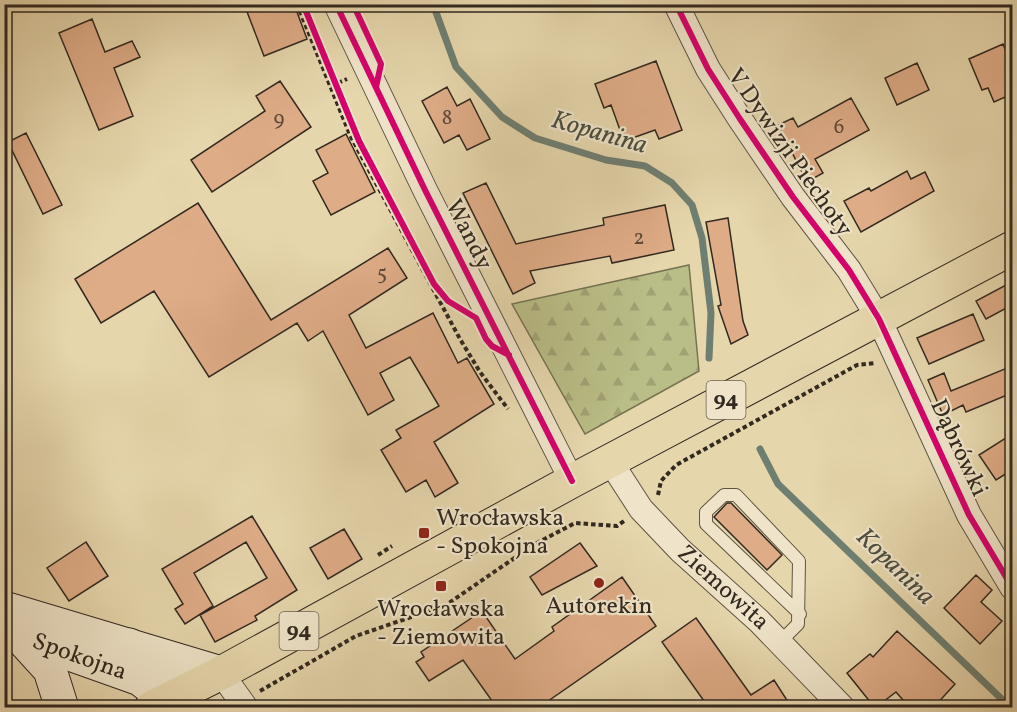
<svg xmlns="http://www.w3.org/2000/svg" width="1017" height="712" viewBox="0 0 1017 712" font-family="Vollkorn,serif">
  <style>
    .forest { fill: url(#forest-firs); stroke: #767353; stroke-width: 1.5 }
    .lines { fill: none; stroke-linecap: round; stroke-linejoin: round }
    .stream { stroke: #6e7f71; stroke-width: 7 }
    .building { fill: #deac87; stroke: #32291f; stroke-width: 1.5 }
    .lane-casing { stroke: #5f5442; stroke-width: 14 }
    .street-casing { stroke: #5f5442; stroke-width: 26 }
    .secondary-casing { stroke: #32291f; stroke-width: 35 }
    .primary-casing { stroke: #32291f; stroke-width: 35 }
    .path { stroke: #32291f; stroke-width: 4; stroke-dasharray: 4.5 3; stroke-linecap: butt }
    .lane { stroke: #efe4c9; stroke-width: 12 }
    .street { stroke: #efe4c9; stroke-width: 24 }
    .secondary { stroke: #efe4c9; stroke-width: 33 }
    .primary { stroke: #e6d6ac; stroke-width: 33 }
    .cycleway-casing { stroke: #efe4c9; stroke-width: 10 }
    .cycleway { stroke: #d6006c; stroke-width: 6 }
    .poi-dot { fill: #8f2418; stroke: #efe4c9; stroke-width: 2 }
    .labels { text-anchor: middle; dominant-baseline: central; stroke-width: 4.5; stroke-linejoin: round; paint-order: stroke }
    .number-label { font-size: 21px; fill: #5d4a39 }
    .shield { fill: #efe4c9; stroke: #6b6152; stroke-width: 1.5 }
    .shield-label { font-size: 22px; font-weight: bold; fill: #32291f }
    .street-label { font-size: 24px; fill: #32291f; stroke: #efe4c9 }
    .poi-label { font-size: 24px; fill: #32291f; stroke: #efe4c9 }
    .water-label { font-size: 26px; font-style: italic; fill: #4b4d41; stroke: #efe4c9 }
  </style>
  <defs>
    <pattern id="forest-firs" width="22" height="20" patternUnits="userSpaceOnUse" patternTransform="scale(1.5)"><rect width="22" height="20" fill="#b9bd87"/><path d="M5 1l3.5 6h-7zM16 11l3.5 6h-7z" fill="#a0a274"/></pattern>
  </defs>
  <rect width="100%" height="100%" fill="#e6d6ac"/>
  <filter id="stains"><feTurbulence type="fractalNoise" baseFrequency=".00333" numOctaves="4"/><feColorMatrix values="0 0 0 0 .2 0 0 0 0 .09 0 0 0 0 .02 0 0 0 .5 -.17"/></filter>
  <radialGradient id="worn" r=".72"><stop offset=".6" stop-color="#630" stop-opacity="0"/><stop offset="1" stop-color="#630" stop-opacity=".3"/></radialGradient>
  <path class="forest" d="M689,265L699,371L585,434L512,304Z"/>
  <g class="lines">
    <path class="stream" d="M433,4L456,67L502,117L535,138L606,160L645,166L672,183L692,205L702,238L711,313L709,358
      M760,449L778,484L1011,708"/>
  </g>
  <path class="building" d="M244,4H294L307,39L264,56Z
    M92,19L105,52L132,41L140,57L114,68L133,116L99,130L59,33Z
    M1003,44L1012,66V94L994,102L988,88L982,90L969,59Z
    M656,61L682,130L659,139L655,130L624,141L611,105L604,108L595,84Z
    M917,63L929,90L897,105L885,78Z
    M280,81L311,127L212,192L191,160L265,111L256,96Z
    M447,87L457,106L470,99L490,139L467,150L459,135L444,143L422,101Z
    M851,98L869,130L815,159L823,173L807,182L778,125L793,118L798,127Z
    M26,133L62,205L43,214L8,142Z
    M346,134L375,192L331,215L313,181L328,173L316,150Z
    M907,171L911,179L925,172L934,191L861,232L844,201L869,188L871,191Z
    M486,183L516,244L604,225L603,218L665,205L674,250L612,263L610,256L530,271L535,283L513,294L463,193Z
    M198,203L271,320L388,248L407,278L349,315L366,348L433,313L458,363L467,358L494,404L434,442L458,483L435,497L426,480L406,492L381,450L401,438L396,430L439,406L410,357L380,373L394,400L368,415L323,331L308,341L297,323L209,377L154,291L101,323L75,279Z
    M728,218L743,321L748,335L731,344L718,306L721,305L706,222Z
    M1006,285L1012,298V305L986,319L976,301Z
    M973,314L984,340L929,364L917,338Z
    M1012,366V393L966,412L963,405L943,415L928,380L944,373L951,391Z
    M1012,434V470L996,480L979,455Z
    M727,503H731L782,555L767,570L714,517Z
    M252,516L297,590L255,616L257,620L215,642L200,615L267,578L246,542L194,573L213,606L185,624L175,609L183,604L162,569Z
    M344,529L362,559L328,579L310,548Z
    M86,542L108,576L69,601L47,568Z
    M580,543L597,566L542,595L530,577Z
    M976,575L992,590L981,602L1002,621L980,644L944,608Z
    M622,577L656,626L538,708H497L463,660L429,681L416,662L424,657L421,652L482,611L515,659L554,631L552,627Z
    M696,618L751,695L774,680L792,708H709L662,642Z
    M897,631L955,684L933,708H910L896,692L875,708L847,673L870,654L873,657Z"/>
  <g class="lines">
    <defs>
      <path id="lane" d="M779,643L798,624L799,561L736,495H724L706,512V524L800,614"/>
      <g id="street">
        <path d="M336,4L425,190L572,481"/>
        <path d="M676,4L708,69L740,119L793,197L849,270L879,319L969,515L1012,587"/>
        <path id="s1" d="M610,461L641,509L680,550L759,621L843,708"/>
        <path d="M221,673L246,708"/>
      </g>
      <g id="secondary">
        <path d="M4,608L221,673"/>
        <path id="s2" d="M19,636L140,679L167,700C175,670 153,657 129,645"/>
        <path d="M20,637L50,670L62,708"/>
      </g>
      <path id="primary" d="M151,708L221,673L572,481L1012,248"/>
    </defs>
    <use href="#lane" class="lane-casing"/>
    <use href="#street" class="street-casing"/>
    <use href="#secondary" class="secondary-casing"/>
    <use href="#primary" class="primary-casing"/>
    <path class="path" d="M297,4L350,135L460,339L480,372L508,409
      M331,86L347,79
      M658,495L661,481L676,465L857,365L875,363
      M378,555L392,546
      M260,691L356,636L446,605L535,544L575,523L617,526L624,521"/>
    <use href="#lane" class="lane"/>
    <use href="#street" class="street"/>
    <use href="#secondary" class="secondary"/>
    <use href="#primary" class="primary"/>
    <defs>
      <path id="cycleway" d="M303,4L359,141L434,284L448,301L476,318L486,339L492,346L509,355
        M336,4L425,190L572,481
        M353,4L381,64L376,87
        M676,4L708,69L740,119L793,197L849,270L879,319L969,515L1012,587"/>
    </defs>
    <use href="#cycleway" class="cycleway-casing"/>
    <use href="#cycleway" class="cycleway"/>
  </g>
  <g class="poi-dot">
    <rect x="418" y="527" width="12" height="12" rx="3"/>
    <circle cx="599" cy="583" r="6"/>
    <rect x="435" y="580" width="12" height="12" rx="3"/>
  </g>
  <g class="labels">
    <g class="number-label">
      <text x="447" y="118">8</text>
      <text x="279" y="119">9</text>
      <text x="839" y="127">6</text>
      <text x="639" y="238">2</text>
      <text x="382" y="273">5</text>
    </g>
    <g class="shield">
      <rect x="706.5" y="381" width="39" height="38" rx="4.5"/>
      <rect x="279.5" y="612" width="39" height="38" rx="4.5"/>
    </g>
    <g class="shield-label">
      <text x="726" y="400">94</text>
      <text x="299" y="631">94</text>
    </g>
    <g class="street-label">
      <text transform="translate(789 153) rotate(55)">V Dywizji Piechoty</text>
      <text transform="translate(468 235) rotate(63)">Wandy</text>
      <text transform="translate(958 448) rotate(65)">Dąbrówki</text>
      <text stroke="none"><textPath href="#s1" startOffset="171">Ziemowita</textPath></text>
      <text stroke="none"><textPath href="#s2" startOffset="64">Spokojna</textPath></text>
    </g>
    <g class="poi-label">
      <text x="436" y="519" text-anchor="start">Wrocławska<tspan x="436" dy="28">- Spokojna</tspan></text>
      <text x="599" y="607">Autorekin</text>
      <text x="441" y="610">Wrocławska<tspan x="441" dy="28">- Ziemowita</tspan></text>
    </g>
    <g class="water-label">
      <text transform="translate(599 133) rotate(16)">Kopanina</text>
      <text transform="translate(895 567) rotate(44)">Kopanina</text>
    </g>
  </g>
  <rect width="1017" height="712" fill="none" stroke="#e6d6ac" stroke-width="24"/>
  <rect x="6" y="6" width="1005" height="700" fill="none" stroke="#32291f" stroke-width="3"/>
  <rect x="12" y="12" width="993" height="688" fill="none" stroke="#32291f" stroke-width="1.5"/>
  <rect width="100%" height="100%" filter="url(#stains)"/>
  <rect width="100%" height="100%" fill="url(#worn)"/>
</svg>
